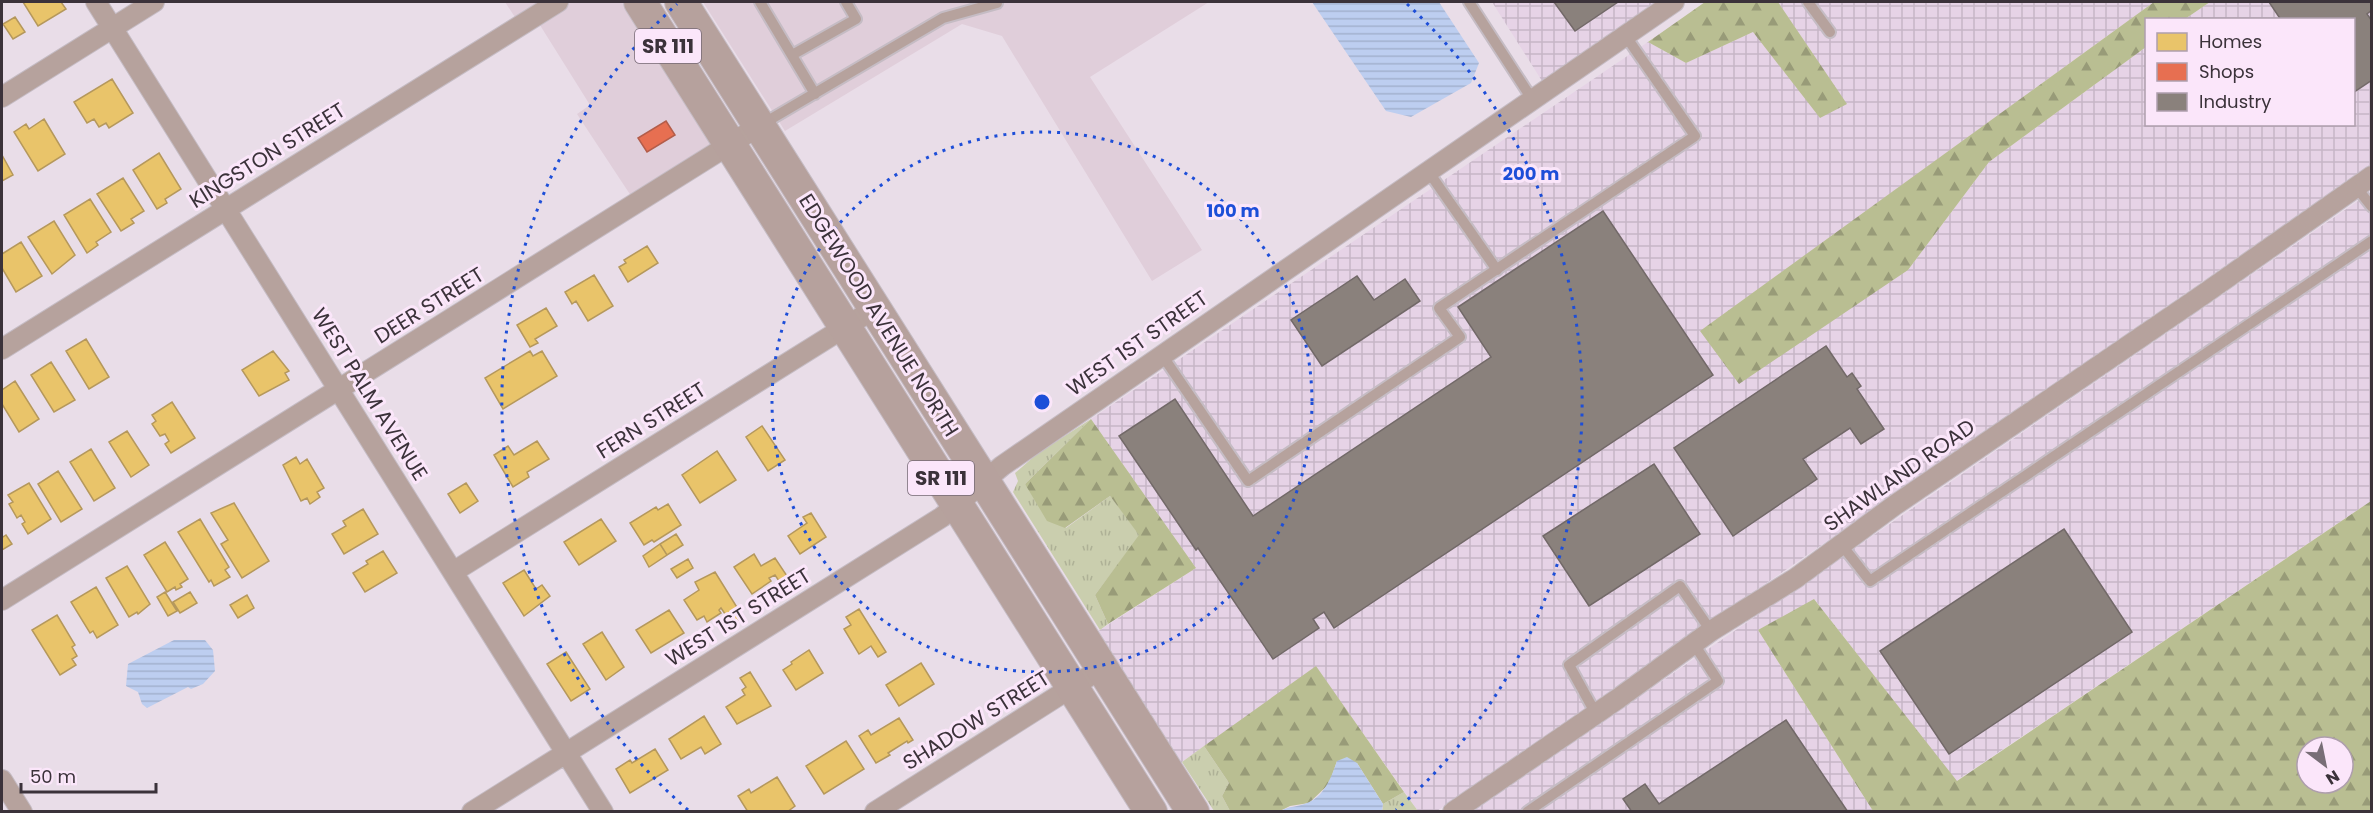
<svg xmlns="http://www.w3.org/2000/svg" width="2373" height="813" viewBox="0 0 2373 813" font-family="Poppins,sans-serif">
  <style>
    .commercial { fill: #e0ceda }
    .industrial { fill: url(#industrial-grid) }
    .grass { fill: url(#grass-tufts) }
    .forest { fill: url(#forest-firs); fill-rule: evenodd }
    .water { fill: url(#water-rules) }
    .homes { fill: #e9c46a; stroke: #b5985c; stroke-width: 1.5 }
    .shops { fill: #e76f51; stroke: #b35d4a; stroke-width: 1.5 }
    .industry { fill: #8a817c; stroke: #726968; stroke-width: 1.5 }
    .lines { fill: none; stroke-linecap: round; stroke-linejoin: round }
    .service-casing { stroke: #c5bcc4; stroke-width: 14 }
    .minor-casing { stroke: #c5bcc4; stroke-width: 22 }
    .primary-casing { stroke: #c5bcc4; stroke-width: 34 }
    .service { stroke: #b6a29d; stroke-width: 10 }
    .minor { stroke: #b6a29d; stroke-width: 20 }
    .primary { stroke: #b6a19d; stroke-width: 32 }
    .ring { fill: none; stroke: #1d4ed8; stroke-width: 3; stroke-dasharray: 3 6 }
    .labels { text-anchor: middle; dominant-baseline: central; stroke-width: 6; stroke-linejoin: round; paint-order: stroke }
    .shield { fill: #fbe6fa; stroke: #756874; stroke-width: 1.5 }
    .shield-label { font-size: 20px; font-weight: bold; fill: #3b323a }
    .street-label { font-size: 21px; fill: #3b323a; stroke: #fbe6fa }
    .centre { fill: #1d4ed8; stroke: #fbe6fa; stroke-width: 3 }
    .ring-label { font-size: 18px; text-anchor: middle; font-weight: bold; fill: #1d4ed8; stroke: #fbe6fa; stroke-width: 6; stroke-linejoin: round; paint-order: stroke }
  </style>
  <defs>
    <pattern id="industrial-grid" width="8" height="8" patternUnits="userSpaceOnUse" patternTransform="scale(1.5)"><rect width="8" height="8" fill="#e6d3e6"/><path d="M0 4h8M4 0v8" fill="none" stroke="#c6b6c6"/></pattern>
    <pattern id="grass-tufts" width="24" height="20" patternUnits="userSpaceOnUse" patternTransform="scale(1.5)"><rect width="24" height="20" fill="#caceae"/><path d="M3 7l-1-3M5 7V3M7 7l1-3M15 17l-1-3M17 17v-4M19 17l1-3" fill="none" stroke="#aeb196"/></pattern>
    <pattern id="forest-firs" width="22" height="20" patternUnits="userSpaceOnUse" patternTransform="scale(1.5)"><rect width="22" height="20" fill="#b9be92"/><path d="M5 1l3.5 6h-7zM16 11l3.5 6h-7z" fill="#989b78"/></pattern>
    <pattern id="water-rules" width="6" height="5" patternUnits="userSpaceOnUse" patternTransform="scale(1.5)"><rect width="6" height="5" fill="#bdcef0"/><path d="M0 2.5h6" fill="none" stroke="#a3b1cf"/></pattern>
  </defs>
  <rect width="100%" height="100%" fill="#e9dde8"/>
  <path class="commercial" d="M505,2H624L722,158L639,208L577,114L590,105L538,22L524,31Z
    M703,2H1209L1090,77L1202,250L1152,281L1002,36L962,24L785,131Z"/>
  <path class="industrial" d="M1492,2H1657L1542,81Z
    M1778,2H2154L1701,331L1908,270L1989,162L2146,47V124H2354V20L2185,19L2210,2H2371V165L1437,811H1418L1316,667L1179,764L1097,632L1196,568L1091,419L1648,42L1686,63L1753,32L1846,104Z
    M2371,192V501L1956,781L1815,600L1758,630L1873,811L1472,812Z"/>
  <path class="grass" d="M1091,419L1025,484L1066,528L1110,496L1140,535L1095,595L1108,624L1100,630L1013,492L1018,481L1015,473L1037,454Z
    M1204,746L1229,783L1222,796L1230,811H1214L1182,762Z
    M1404,792L1418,811L1382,812L1383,804Z"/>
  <path class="forest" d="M1705,2H1778L1847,104L1820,118L1753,32L1686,63L1648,42Z
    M2154,2H2210L2185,19L2146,20V47L1989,162L1908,270L1739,384L1700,331Z
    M1091,419L1196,568L1108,624L1095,595L1139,535L1110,496L1065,528L1047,521L1025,484Z
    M2371,501V811H1873L1758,630L1814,599L1957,781ZM2307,747H2343V783H2307Z
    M1316,666L1404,792L1383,804L1357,763L1337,761L1329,784L1309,803L1290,806L1280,811H1230L1222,796L1229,783L1204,746Z"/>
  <path class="water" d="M1312,2H1439L1479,63L1471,83L1411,117L1386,111Z
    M174,640H205L213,650L215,671L203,684L191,689L188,687L147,708L142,704L138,692L126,686L128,664Z
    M1347,757L1357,763L1383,804L1382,811H1280C1289,806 1298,807 1307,803C1324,797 1332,776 1337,761Z"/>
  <path class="homes" d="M23,2H61L66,9L38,26Z
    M15,17L25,32L13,39L3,24Z
    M112,79L133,113L109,128L106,123L99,127L94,119L87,123L74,102Z
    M44,119L65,154L38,171L14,132L26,124L29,129Z
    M159,153L181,189L165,199L167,203L157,209L133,170Z
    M2,155L13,175L2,181Z
    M123,178L144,211L131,219L134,223L121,231L97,194Z
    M90,199L111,232L96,242L98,245L87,253L64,215Z
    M54,221L75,255L52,274L28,237Z
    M21,242L42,276L16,292L2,268V254Z
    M647,246L658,263L628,282L619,267L626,263L624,260Z
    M594,275L613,306L588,321L576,301L572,304L565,292Z
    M546,308L557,326L535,339L538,343L530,347L517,325Z
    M86,339L109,377L89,389L66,351Z
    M273,351L289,371L285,373L289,380L259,396L242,370Z
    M530,351L533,356L542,351L557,376L503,409L485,378Z
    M51,362L75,400L54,412L31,375Z
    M15,381L39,419L19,432L2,404V390Z
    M172,402L195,438L171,453L165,444L169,441L165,434L160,436L152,424L156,421L152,415Z
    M762,426L785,460L768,471L746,437Z
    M127,431L149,465L131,477L109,442Z
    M537,441L549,459L527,472L529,477L513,487L494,455L508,446L514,455Z
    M91,449L115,488L94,501L70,462Z
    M717,451L736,480L700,503L682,475Z
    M296,457L300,464L307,459L324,488L317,492L320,497L310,504L307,498L301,501L283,465Z
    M58,471L82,509L61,522L38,484Z
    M29,483L51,519L28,534L22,524L25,522L21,515L17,518L9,504L13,502L8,495Z
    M466,483L478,501L460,513L448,494Z
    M234,503L269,561L242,578L221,544L228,540L211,513Z
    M668,504L681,525L654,542L652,540L644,545L630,523L656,507L658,510Z
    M363,509L378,534L344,554L332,534L346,526L343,521Z
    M811,513L826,537L800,554L788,536L807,523L803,517Z
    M200,519L229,567L225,570L230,577L214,586L211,580L209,582L178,532Z
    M601,519L616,541L579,565L564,542Z
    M676,534L683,545L667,555L660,544Z
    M2,535L3,537L6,535L12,544L2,550Z
    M165,542L188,579L180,584L182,587L176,590L175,587L167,592L144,555Z
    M660,544L667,555L649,567L643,556Z
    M383,551L397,573L365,592L353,573L368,564L366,561Z
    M754,554L761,566L775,558L791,582L783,587L775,575L769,578L771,581L752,594L734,567Z
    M688,559L693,568L677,578L671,569Z
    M127,566L150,604L138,614L137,612L129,617L106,578Z
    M524,570L536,589L542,585L550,596L524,616L503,583Z
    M715,572L743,617L732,624L721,608L719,610L721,613L707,622L704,616L697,620L684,600L699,590L695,582Z
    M96,587L118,625L97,638L93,631L90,633L71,602Z
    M165,592L177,611L168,616L157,597Z
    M190,592L197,603L180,613L173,602Z
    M247,595L254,608L238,618L230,605Z
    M859,609L886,652L878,657L871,646L859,654L844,629L851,625L846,617Z
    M669,610L684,633L651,653L636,630Z
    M57,615L75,645L72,647L77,656L72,659L76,665L60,675L32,630Z
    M602,632L624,667L606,680L583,644Z
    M809,650L823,673L796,690L783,670L792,664L791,662Z
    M566,652L590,689L571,701L547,664Z
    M921,663L934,684L899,706L886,685Z
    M750,672L771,706L737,724L726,707L745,695L742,690L746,687L740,678Z
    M704,716L721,744L705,754L701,747L681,759L669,739Z
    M899,718L913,740L908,743L907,741L888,753L890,755L876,763L859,736L868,730L871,735Z
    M846,741L864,769L824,794L806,766Z
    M655,749L668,770L630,793L616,769L630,760L632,763Z
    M777,777L795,806L787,812H748L738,796L749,789L751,793Z"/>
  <path class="shops" d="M666,121L675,135L647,152L638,138Z"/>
  <path class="industry" d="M1554,2H1618L1575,31Z
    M2269,2H2372V10L2367,14L2372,21V80L2354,92V20H2281Z
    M1603,211L1713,375L1334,628L1324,612L1313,619L1319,628L1273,659L1198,548L1196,550L1119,436L1175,399L1253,516L1491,357L1458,307Z
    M1357,276L1374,300L1405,279L1420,301L1322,366L1291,320Z
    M1826,346L1847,377L1852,373L1861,386L1857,389L1884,429L1861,444L1850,428L1803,459L1817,479L1733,536L1674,448Z
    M1654,464L1700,534L1589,606L1543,536Z
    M2064,529L2132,632L1949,754L1880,651Z
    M1786,720L1848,812H1632L1623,799L1645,784L1659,804Z"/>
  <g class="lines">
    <defs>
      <path id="service" d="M760,2L815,94
        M1469,2L1532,99
        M1808,2L1830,32
        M792,55L856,19L846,2
        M761,125L943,18L997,3
        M1428,171L1497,270
        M2356,187L2372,207
        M1162,355L1248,481L1460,337L1439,308L1695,136L1625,35
        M1841,544L1870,581L2372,241
        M1596,714L1569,665L1680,586L1711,631
        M1527,812L1718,681L1694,644"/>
      <path id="minor" d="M96,2L603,812
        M2,97L154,2
        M2,349L558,2
        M453,572L874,309
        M2,600L759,126
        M2,780L22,812
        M472,812L942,517L1002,466L1674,2
        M875,812L1102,668
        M1453,812L1619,698L1711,631L1796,578L1895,505L2204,294L2372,176"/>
      <path id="primary" d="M640,2L1151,812
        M681,2L1193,812"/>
    </defs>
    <use href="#service" class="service-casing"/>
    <use href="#minor" class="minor-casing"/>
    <use href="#primary" class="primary-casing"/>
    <use href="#service" class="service"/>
    <use href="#minor" class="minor"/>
    <use href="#primary" class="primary"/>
  </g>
  <g class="ring">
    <circle cx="1042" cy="402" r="270"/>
    <path d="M688 810A540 540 0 0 1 677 4M1407 4A540 540 0 0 1 1396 810"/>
  </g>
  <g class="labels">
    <g class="shield">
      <rect x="635" y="29" width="66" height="34" rx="4.5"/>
      <rect x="908" y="461" width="66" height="34" rx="4.5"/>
    </g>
    <g class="shield-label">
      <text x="668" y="46">SR 111</text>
      <text x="941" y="478">SR 111</text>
    </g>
    <g class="street-label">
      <text transform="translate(267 155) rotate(-32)">KINGSTON STREET</text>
      <text transform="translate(429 305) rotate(-32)">DEER STREET</text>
      <text transform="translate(879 315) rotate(58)">EDGEWOOD AVENUE NORTH</text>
      <text transform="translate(1137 343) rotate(-35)">WEST 1ST STREET</text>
      <text transform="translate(370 394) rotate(58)">WEST PALM AVENUE</text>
      <text transform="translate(651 420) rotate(-32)">FERN STREET</text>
      <text transform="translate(1899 475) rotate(-35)">SHAWLAND ROAD</text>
      <text transform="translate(738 617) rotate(-32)">WEST 1ST STREET</text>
      <text transform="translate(976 720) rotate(-32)">SHADOW STREET</text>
    </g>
  </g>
  <circle cx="1042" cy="402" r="9" class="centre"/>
  <g class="ring-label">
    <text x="1531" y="180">200 m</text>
    <text x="1233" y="217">100 m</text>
  </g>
  <rect width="2373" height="813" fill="none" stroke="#3b323a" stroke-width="6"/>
  <rect x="2145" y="18" width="210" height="108" fill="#fbe6fa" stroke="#ae9ead" stroke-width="1.5"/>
  <rect x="2157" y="33" width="30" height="18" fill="#e9c46a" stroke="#ae9ead" stroke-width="1.5"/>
  <text x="2199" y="48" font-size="18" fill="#3b323a">Homes</text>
  <rect x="2157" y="63" width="30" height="18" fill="#e76f51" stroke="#ae9ead" stroke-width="1.5"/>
  <text x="2199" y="78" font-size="18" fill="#3b323a">Shops</text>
  <rect x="2157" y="93" width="30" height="18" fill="#8a817c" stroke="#ae9ead" stroke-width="1.5"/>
  <text x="2199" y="108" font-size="18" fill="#3b323a">Industry</text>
  <g transform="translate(2325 765) rotate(148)"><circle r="28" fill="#fbe6fa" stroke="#ae9ead" stroke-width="1.5"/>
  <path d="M0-4.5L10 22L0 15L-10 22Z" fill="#786e77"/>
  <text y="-9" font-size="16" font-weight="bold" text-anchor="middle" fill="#3b323a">N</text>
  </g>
  <path d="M21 783v9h135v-9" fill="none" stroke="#3b323a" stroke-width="3"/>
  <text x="30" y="783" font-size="18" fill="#3b323a" stroke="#fbe6fa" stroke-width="4.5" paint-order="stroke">50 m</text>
</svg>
